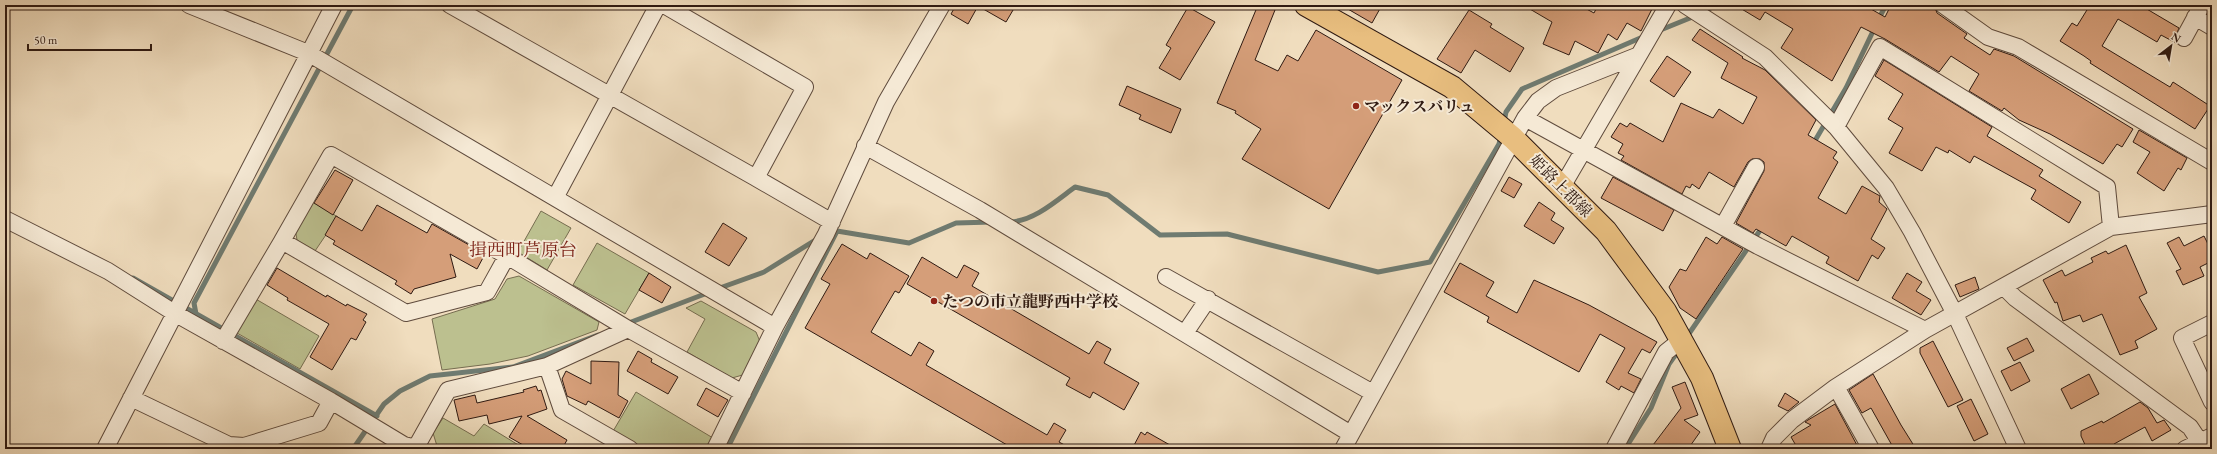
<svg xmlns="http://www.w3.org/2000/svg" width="2217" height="454" viewBox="0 0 2217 454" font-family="'EB Garamond','Noto Serif JP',serif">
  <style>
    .green { fill: #bcc08f; stroke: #766d50 }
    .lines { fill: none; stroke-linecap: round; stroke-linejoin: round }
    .stream { stroke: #6f7b71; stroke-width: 5 }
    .building { fill: #d59e79; stroke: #2f1a12 }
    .street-casing { stroke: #5f4b3d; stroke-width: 18 }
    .primary-casing { stroke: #2f1a12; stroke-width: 24 }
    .street { stroke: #f5e9d5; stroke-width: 16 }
    .primary { stroke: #e8be7f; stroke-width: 22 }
    .poi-dot { fill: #8f2418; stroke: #f5e9d5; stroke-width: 1.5 }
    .labels { text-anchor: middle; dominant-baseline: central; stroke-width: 4; stroke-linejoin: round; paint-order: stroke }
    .poi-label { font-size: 16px; font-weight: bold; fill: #2f1a12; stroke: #f5e9d5; text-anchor: start }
    .street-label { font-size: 16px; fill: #2f1a12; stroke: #f5e9d5 }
    .quarter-label { font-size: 18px; fill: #7a1f14; stroke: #f5e9d5 }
  </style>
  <rect width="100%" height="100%" fill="#f0ddbe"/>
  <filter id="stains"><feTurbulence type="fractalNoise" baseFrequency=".005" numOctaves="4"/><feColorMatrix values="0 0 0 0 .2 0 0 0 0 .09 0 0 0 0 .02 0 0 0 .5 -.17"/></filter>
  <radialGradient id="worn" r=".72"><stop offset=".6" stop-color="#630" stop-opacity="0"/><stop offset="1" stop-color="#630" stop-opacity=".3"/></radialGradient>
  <path class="green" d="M311,201L338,217L315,251L297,240L295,228Z
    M541,211L571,228L547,270L518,252Z
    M597,243L649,273L625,314L573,285Z
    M519,276L599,322L597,330L528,356L490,364L442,370L432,319L495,299L507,279Z
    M254,298L319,336L300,369L237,333L240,322Z
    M701,301L756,332L761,344L746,374L732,378L687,352L705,319L686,308Z
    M636,392L713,438L708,449H640L612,433Z
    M443,418L474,436L484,424L525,449H442L437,446L433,433Z"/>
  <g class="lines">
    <path class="stream" d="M1702,12L1717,5
      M1878,20L1886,5
      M1658,31L1695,16
      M1504,122L1506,112L1522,89L1645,36
      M1813,144L1846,88L1875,27
      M1010,222C1034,221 1056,201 1075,187L1108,195L1160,235L1227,234L1378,272L1430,262L1499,144L1501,135
      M831,232L837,231L909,243L956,223L992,222
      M133,278L377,416
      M717,289L764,272L817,239
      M196,314L194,303L353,5
      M626,324L710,292
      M1686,338L1763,226
      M353,449L384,404L400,391L430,376L513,367L598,335
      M727,449L837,231
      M1625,449L1651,408L1669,364L1679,350"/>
  </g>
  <path class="building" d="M956,5H1016L1006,22L978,6L968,24L951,14Z
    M1258,5H1277L1255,60L1278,71L1287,55L1298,61L1316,30L1402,80L1329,209L1242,159L1261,129L1235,113L1236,111L1217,103Z
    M1341,5H1382L1372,23Z
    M1523,5H1579L1594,13L1598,5H1654L1641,31L1627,23L1617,40L1608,34L1598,53L1575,41L1569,55L1543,44L1552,22Z
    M1735,5H1864L1885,17L1891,5H1934L1937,13L1967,34L1964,38L1990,55L1994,49L2014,56L2133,129L2122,147L2117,144L2103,164L2050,134L2019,120L2004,108L2002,111L1969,91L1979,74L1951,56L1939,72L1885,39L1861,27L1832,81L1781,48L1793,29L1765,12L1760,20Z
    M2090,5H2140L2179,28L2175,38L2176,43L2161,35L2157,42L2118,19L2102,46L2170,87L2173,82L2210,106L2195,129L2090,63L2091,61L2084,56L2060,41L2072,23L2077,26Z
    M1188,7L1215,22L1180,80L1159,68L1171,48L1166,45Z
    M1469,10L1492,24L1490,27L1524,48L1510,72L1475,50L1461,73L1437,59Z
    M1700,29L1743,57L1742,58L1765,70L1816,120L1808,135L1837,152L1833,158L1838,162L1818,198L1846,214L1862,186L1880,196L1879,202L1887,209L1871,239L1885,248L1878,259L1872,255L1858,281L1826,263L1829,257L1792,236L1786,246L1756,229L1753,233L1736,223L1764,171V162L1760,159H1752L1748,162L1734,187L1709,172L1699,189L1692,184L1690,188L1686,186L1682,194L1621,160L1624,156L1618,153L1623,144L1611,137L1620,123L1627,127L1630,123L1663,142L1681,103L1713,118L1719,109L1743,124L1757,97L1721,78L1728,63L1692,40Z
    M1667,56L1691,72L1674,97L1650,81Z
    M1884,60L1992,127L1987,136L2043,170L2039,176L2081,202L2069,223L2031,199L2036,190L1974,156L1970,163L1949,150L1948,153L1936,147L1922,171L1889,153L1903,128L1888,119L1903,94L1875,76Z
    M1127,86L1181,109L1171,133L1139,119L1141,115L1119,105Z
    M2139,130L2187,158L2181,170L2178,168L2164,191L2137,173L2150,152L2133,142Z
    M335,170L353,180L333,215L314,203Z
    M1509,177L1522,184L1514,198L1501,191Z
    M1613,177L1674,210L1663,231L1601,198Z
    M1539,202L1555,213L1551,220L1564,228L1554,244L1524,226Z
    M377,205L427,233L432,224L485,254L477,269L450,254L456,277L414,289L411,294L395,284L397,281L333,244L335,241L325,235L336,216L362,231Z
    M723,223L747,238L729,266L705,252Z
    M2204,236L2212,252V261L2200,267L2204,276L2183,285L2176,271L2181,269L2167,243L2179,237L2184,246Z
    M1706,237L1717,244L1722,237L1743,249L1696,319L1680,308L1669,287L1680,269L1686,271Z
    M842,244L867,259L870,253L909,276L899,293L895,291L871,332L911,356L919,342L934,351L926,365L1047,435L1054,423L1066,430L1059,442L1072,449H1014L805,328L830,284L821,279Z
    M2126,245L2147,293L2139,297L2157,329L2135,341L2138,348L2120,355L2102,314L2083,322L2080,315L2063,321L2057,302L2055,303L2043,280L2062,270L2065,276L2093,262L2091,258L2106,251L2108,254Z
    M922,257L957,278L964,265L979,273L972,286L1089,354L1097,341L1111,349L1104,363L1139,383L1124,410L1093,392L1090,398L1066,385L1070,378L907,284Z
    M1460,263L1494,282L1486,296L1515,312L1517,313L1534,280L1589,305L1657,342L1650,353L1642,349L1628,373L1641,379L1634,393L1621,386L1619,390L1606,382L1625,348L1600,334L1579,372L1487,322L1489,317L1444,292Z
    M277,268L326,297L327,295L346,306L347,304L367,314L363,320L366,322L356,340L351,338L332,370L310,357L329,324L287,300L288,298L267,285Z
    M649,273L671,287L662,303L639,290Z
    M1907,273L1922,282L1916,291L1931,300L1921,315L1892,298Z
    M1975,277L1979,289L1960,297L1955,285Z
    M2027,338L2034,351L2014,361L2007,348Z
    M1933,341L1963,400L1948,407L1920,353V348Z
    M638,351L652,359L651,362L678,377L668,394L627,371Z
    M591,361L619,362L618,395L628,401L619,418L588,401L586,405L567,396L562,379L566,371L591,384Z
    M2020,362L2030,381L2011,391L2001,371Z
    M1873,374L1901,425L1916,449H1894L1871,408L1862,413L1849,390Z
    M2089,374L2099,394L2071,409L2061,389Z
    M1685,382L1698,415L1684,420L1700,432L1688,449H1650L1681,408L1672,387Z
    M536,386L538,391L541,390L547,409L527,416L567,440L562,449H530L509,437L522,416L489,424L487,415L459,421L454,400L475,395L477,403L524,392L523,390Z
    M706,388L728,400L718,417L697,405Z
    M1785,393L1799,402L1788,411L1778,406Z
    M1971,399L1988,434L1974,441L1957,406Z
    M2140,402L2148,408L2157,423L2164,420L2171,430L2152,441L2145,427L2114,444L2116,449H2087L2081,436V431L2102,421L2103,423Z
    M1835,404L1859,449H1798L1791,437L1811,425L1805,422L1808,420Z
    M1141,432L1145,435L1147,432L1177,449H1132Z"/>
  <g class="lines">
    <defs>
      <path id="street" d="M189,5L308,53L775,327
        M450,5L756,178
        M664,5L805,87L756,178L832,222
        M1685,5L1765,57L1836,127L1886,188L1912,232L1955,314L2018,449
        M1943,5L1988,37L2018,47L2212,162
        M2195,17L2212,27
        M2184,38L2202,5
        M1525,118L1758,246L1925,330
        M1836,127L1880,47L2107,187L2111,227
        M865,146L980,210L1351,434
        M1562,187L1639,55
        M555,198L658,5
        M5,219L108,271L176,314L331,401L404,445L421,449
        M1723,226L1756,167
        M507,256L331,155L282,241L406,313L487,292L507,256L628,329
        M1166,277L1373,393
        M2004,287L2015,298L2190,427L2200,442
        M2212,323L2182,338L2212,402
        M1185,333L1208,299
        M223,341L282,241
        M547,366L562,410L630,449
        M1836,387L1871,449
        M131,398L229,445L244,446L319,423L331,401
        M105,449L334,5
        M415,449L448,390L547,366L628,329L743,393
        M715,449L775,327L826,234L886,102L942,5
        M1343,449L1525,118L1538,101L1556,88L1639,55L1668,5
        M1614,449L1666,352L1681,340
        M1769,449L1774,438L1792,420L1836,387L1925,330L2111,227L2212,214
        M2185,449L2212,436"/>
      <path id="primary" d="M1306,5L1452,87L1513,138L1606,231L1665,311L1702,378L1730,449"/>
    </defs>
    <use href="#street" class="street-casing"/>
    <use href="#primary" class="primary-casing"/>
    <use href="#street" class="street"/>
    <use href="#primary" class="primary"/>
  </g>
  <g class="poi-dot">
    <circle cx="1356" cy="106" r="4"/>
    <circle cx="934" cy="301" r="4"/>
  </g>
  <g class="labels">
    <g class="poi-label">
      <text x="1364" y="106">マックスバリュ</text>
      <text x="942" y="301">たつの市立龍野西中学校</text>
    </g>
    <g class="street-label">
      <text transform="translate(1561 186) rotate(45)">姫路上郡線</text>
    </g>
    <g class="quarter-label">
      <text x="523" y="249">揖西町芦原台</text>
    </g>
  </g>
  <rect width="2217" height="454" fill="none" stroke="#f0ddbe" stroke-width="20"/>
  <rect x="6" y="6" width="2205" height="442" fill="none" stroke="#2f1a12" stroke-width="2"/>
  <rect x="10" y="10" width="2197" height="434" fill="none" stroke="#2f1a12"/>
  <g transform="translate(2171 46) rotate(31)" stroke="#f5e9d5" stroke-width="3" paint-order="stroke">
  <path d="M0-3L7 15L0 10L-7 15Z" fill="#2f1a12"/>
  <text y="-6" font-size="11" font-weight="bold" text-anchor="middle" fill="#2f1a12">N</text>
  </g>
  <path d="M28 44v6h123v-6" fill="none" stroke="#2f1a12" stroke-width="2"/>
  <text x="34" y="44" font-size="12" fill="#2f1a12" stroke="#f5e9d5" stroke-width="3" paint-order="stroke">50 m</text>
  <rect width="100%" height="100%" filter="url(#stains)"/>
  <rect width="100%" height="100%" fill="url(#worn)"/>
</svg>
